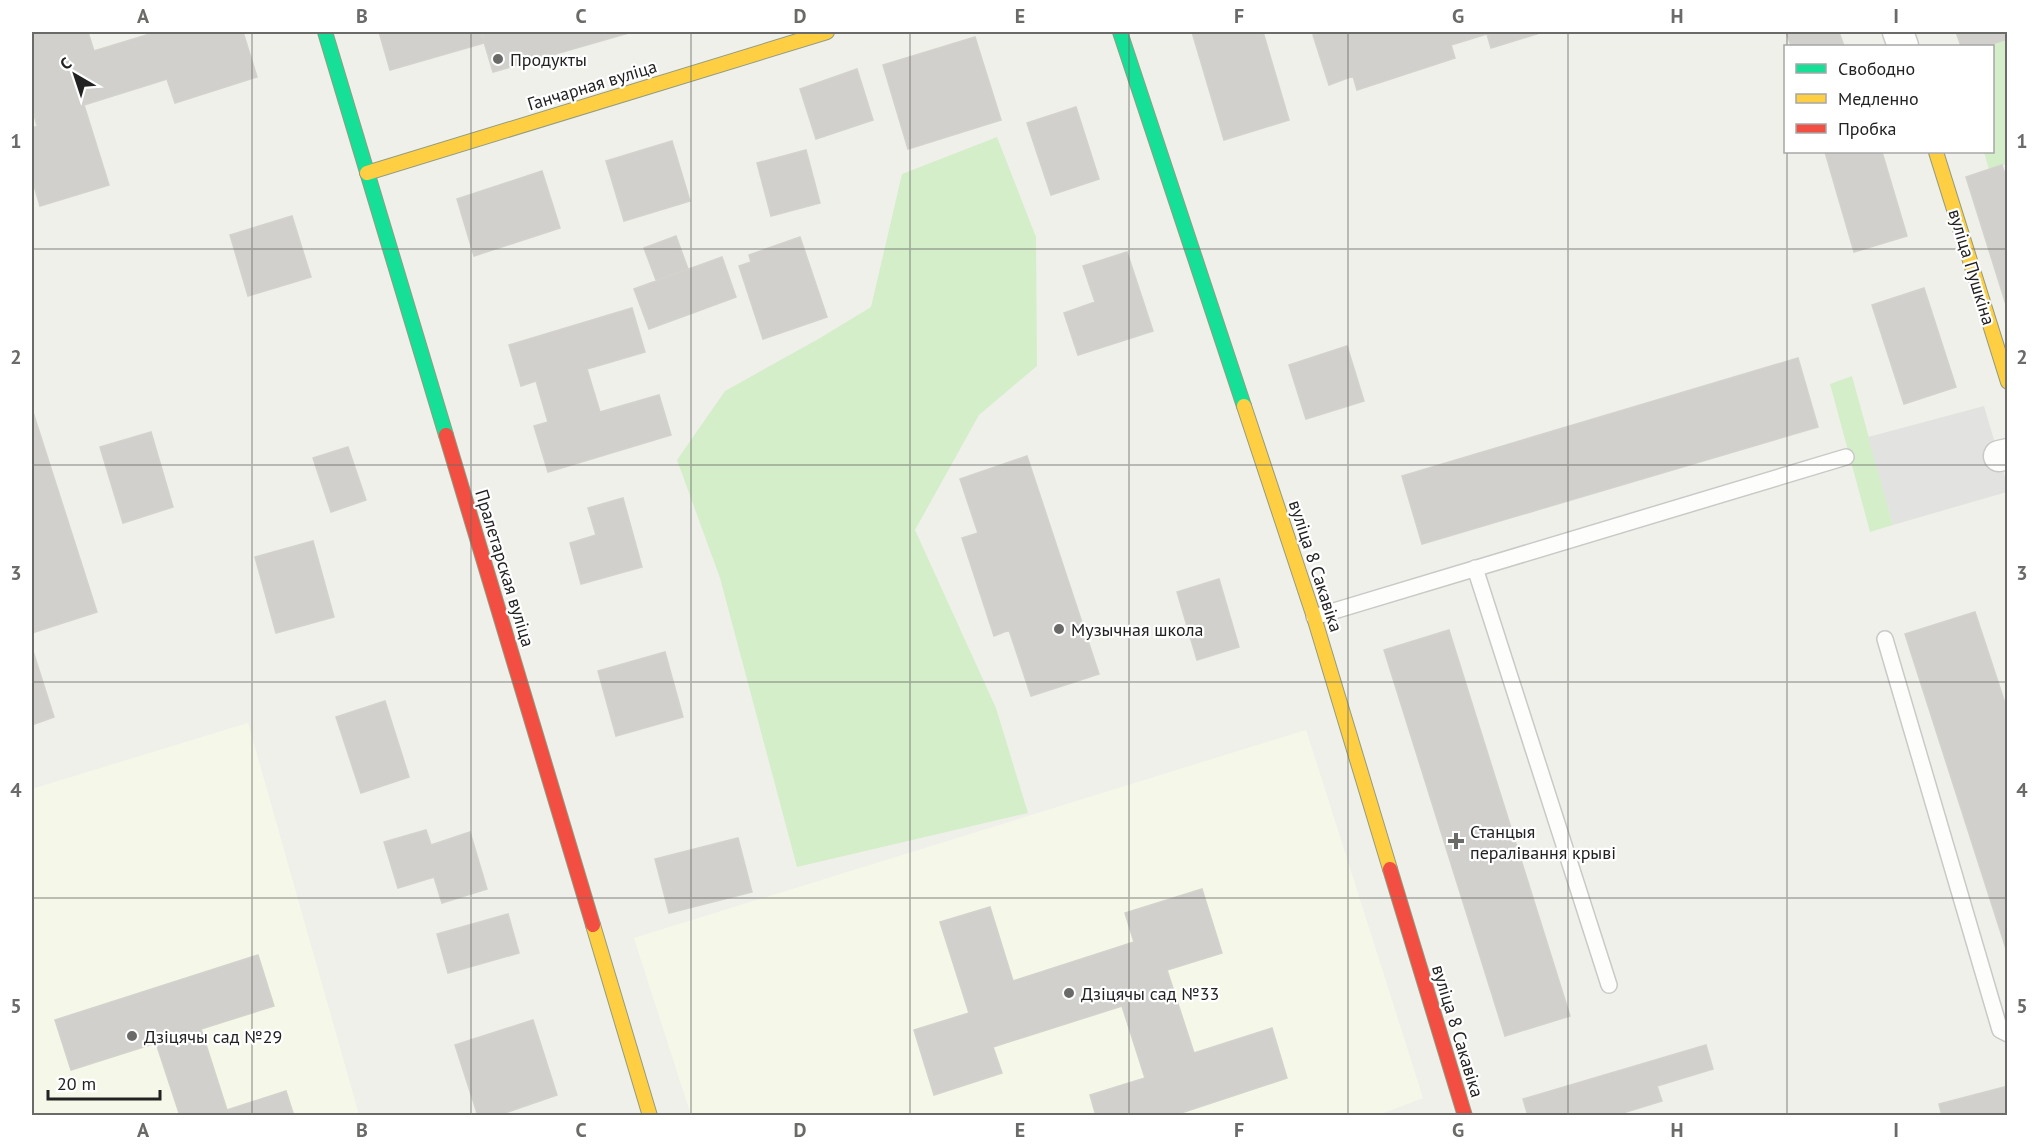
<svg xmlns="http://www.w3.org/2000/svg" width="2039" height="1147" viewBox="0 0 2039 1147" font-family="'PT Sans',sans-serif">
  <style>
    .education { fill: #f5f8e8 }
    .grass { fill: #d4eec9 }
    .parking { fill: #e2e2e0 }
    .building { fill: #d1d0cc; stroke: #d3d2cc; stroke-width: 1.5 }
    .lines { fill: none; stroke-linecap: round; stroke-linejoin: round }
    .lane-casing { stroke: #c9c9c7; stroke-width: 18 }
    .street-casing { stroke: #c9c9c7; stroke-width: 33 }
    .fast-casing { stroke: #939c81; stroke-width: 16 }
    .slow-casing { stroke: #939c81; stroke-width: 16 }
    .jam-casing { stroke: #939c81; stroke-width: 16 }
    .lane { stroke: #fdfdfc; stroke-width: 15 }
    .street { stroke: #fdfdfc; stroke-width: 30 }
    .fast { stroke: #16e098; stroke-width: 14 }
    .slow { stroke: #ffcf43; stroke-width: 14 }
    .jam { stroke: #f24e42; stroke-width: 14 }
    .grid { fill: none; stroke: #6a6a68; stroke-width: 1.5; stroke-opacity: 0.55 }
    .poi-dot { fill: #6a6a68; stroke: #fff; stroke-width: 2 }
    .labels { text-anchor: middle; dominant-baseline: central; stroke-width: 4.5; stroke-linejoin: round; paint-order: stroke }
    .poi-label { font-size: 18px; fill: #222; stroke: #fff; text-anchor: start }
    .street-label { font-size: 18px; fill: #222; stroke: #fff }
    .neatline { fill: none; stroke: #6a6a68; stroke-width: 2 }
    .grid-label { font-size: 20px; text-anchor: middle; font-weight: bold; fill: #6a6a68 }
  </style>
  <rect width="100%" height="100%" fill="#f0f0eb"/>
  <path class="education" d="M248,723L359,1115L32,1116V789Z
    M1306,730L1423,1098L1375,1116L691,1115L634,938Z"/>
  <path class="grass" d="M2007,39V164L1989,170L1984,152H1992V46H1986Z
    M997,137L1036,237L1037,366L979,415L915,530L996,708L1028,813L797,867L720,578L677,460L725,391L820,338L871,307L902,174Z
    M1852,376L1893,525L1870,532L1830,384Z"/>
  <path class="parking" d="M1984,406L2007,484V492L1893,525L1868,437Z"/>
  <path class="building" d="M32,32H88L94,51L153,33V32H243L257,77L175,103L167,79L84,105L109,185L40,206L32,179V128L37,126L32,107Z
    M379,32H481L484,43L390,70Z
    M481,32H632L493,72Z
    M1192,32H1263L1289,120L1224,140Z
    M1324,32H1543L1491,48L1487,34L1451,45L1455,58L1357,90L1353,76L1329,85L1313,35Z
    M1786,32H1839L1844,46H1791Z
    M1956,32H2008V39L1986,46H1961Z
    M975,37L1001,120L908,149L883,65Z
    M857,69L873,120L816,139L800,89Z
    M1076,107L1099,179L1051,195L1027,123Z
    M672,141L690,201L624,221L606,161Z
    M806,150L820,203L771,216L757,163Z
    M1825,152H1882L1907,236L1854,252Z
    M2002,165L2008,183V311L1966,177Z
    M542,171L560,228L474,256L457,199Z
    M292,216L311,277L248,296L230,235Z
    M676,236L688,269L656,280L644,248Z
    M800,237L827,317L763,339L739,266L751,262L749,255Z
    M1127,252L1153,331L1078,355L1064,313L1095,302L1083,266Z
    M722,257L736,297L649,329L634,289Z
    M1924,288L1956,387L1904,404L1872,305Z
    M632,308L645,352L587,369L600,412L659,395L671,435L548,472L534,426L548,422L536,381L521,386L509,345Z
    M1347,346L1364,401L1306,419L1289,365Z
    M1798,358L1818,427L1422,544L1402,476Z
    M32,409L97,612L32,633Z
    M151,432L173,507L123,523L100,447Z
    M348,447L366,500L331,512L313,458Z
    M1027,456L1099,674L1031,696L1009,630L994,636L962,538L978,533L960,479Z
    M623,498L642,567L581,584L570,543L596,535L588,508Z
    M313,541L334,617L276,633L255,557Z
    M1219,579L1239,647L1197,660L1177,592Z
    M1975,612L2008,712V955L1905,634Z
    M1449,630L1570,1016L1505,1036L1384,650Z
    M32,648L54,717L32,725Z
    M665,652L683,717L616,736L598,671Z
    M385,701L409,777L361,793L336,717Z
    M426,830L431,845L470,832L487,889L442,903L434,877L398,888L384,842Z
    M738,838L752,892L669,913L655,859Z
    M1202,889L1222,953L1167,970L1194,1053L1272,1028L1287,1078L1172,1116H1096L1090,1095L1145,1078L1122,1006L993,1047L1002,1073L934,1095L914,1030L969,1013L940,922L990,907L1013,981L1134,942L1125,913Z
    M508,914L519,953L448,973L437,934Z
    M258,955L274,1006L201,1029L227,1110L286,1091L294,1116H180L156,1043L71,1070L55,1020Z
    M533,1020L557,1095L496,1116H478L455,1045Z
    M1706,1045L1713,1069L1657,1086L1662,1101L1613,1116H1528L1523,1099Z
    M2008,1086V1116H1942L1939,1104Z"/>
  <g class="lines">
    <defs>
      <path id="lane" d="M1475,568L1609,985
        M1314,617L1846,457
        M1885,639L2000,1030L2008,1034"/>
      <path id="street" d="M1898,32L1903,46
        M1999,456L2008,454"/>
      <path id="fast" d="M325,32L446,435
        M1120,32L1244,406"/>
      <path id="slow" d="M1936,152L2008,382
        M367,173L827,32
        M1244,406L1314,617L1390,869
        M593,925L650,1116"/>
      <path id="jam" d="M446,435L593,925
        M1390,869L1465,1116"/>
    </defs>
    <use href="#lane" class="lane-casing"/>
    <use href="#street" class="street-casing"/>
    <use href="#fast" class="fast-casing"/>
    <use href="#slow" class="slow-casing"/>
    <use href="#jam" class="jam-casing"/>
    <use href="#lane" class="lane"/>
    <use href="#street" class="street"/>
    <use href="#fast" class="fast"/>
    <use href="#slow" class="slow"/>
    <use href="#jam" class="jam"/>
  </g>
  <path class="grid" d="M252,32V1116M471,32V1116M691,32V1116M910,32V1116M1129,32V1116M1348,32V1116M1568,32V1116M1787,32V46M1787,152V1116M32,249H2008M32,465H2008M32,682H2008M32,898H2008"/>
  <g class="poi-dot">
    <circle cx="498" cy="59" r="6"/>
    <circle cx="1059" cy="629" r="6"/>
    <path d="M1453 832h6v6h6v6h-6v6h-6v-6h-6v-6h6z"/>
    <circle cx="1069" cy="993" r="6"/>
    <circle cx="132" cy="1036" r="6"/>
  </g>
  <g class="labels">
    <g class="poi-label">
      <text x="510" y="59">Продукты</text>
      <text x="1071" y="629">Музычная школа</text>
      <text x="1470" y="831">Станцыя<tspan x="1470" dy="21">пералівання крыві</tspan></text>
      <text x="1081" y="993">Дзіцячы сад №33</text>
      <text x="144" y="1036">Дзіцячы сад №29</text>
    </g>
    <g class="street-label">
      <text transform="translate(592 85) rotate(-17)">Ганчарная вуліца</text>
      <text transform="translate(1972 267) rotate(73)">вуліца Пушкіна</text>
      <text transform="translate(1316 566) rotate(72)">вуліца 8 Сакавіка</text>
      <text transform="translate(505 568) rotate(73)">Пралетарская вуліца</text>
      <text transform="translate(1458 1031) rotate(73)">вуліца 8 Сакавіка</text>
    </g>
  </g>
  <rect width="2039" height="1147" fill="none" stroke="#ffffff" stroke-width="66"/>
  <rect x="1784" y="45" width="210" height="108" fill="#ffffff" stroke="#a7a7a7" stroke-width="1.5"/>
  <rect x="1796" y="64" width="30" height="9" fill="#16e098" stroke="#a7a7a7" stroke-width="1.5"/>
  <text x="1838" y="75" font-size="18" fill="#222222">Свободно</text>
  <rect x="1796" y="94" width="30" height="9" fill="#ffcf43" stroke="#a7a7a7" stroke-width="1.5"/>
  <text x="1838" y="105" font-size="18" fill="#222222">Медленно</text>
  <rect x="1796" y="124" width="30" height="9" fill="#f24e42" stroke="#a7a7a7" stroke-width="1.5"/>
  <text x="1838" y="135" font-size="18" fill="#222222">Пробка</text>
  <g transform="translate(75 75) rotate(321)" stroke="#ffffff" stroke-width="4.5" paint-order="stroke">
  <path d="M0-4.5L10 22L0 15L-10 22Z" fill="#222222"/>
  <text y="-9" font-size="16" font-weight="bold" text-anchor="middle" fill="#222222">С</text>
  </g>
  <path d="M48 1090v9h112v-9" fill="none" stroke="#222222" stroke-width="3"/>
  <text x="57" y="1090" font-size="18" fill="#222222" stroke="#ffffff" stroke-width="4.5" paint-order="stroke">20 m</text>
  <rect x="33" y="33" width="1973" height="1081" class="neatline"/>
  <g class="grid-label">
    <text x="143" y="23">A</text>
    <text x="362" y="23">B</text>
    <text x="581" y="23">C</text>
    <text x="800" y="23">D</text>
    <text x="1020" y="23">E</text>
    <text x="1239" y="23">F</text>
    <text x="1458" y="23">G</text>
    <text x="1677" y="23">H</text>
    <text x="1896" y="23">I</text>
    <text x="16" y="148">1</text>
    <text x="2022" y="148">1</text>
    <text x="16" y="364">2</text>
    <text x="2022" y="364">2</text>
    <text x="16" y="580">3</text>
    <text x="2022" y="580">3</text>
    <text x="16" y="797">4</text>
    <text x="2022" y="797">4</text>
    <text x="16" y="1013">5</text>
    <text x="2022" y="1013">5</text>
    <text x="143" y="1137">A</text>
    <text x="362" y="1137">B</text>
    <text x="581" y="1137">C</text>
    <text x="800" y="1137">D</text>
    <text x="1020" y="1137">E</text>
    <text x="1239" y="1137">F</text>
    <text x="1458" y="1137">G</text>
    <text x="1677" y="1137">H</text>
    <text x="1896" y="1137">I</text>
  </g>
</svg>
